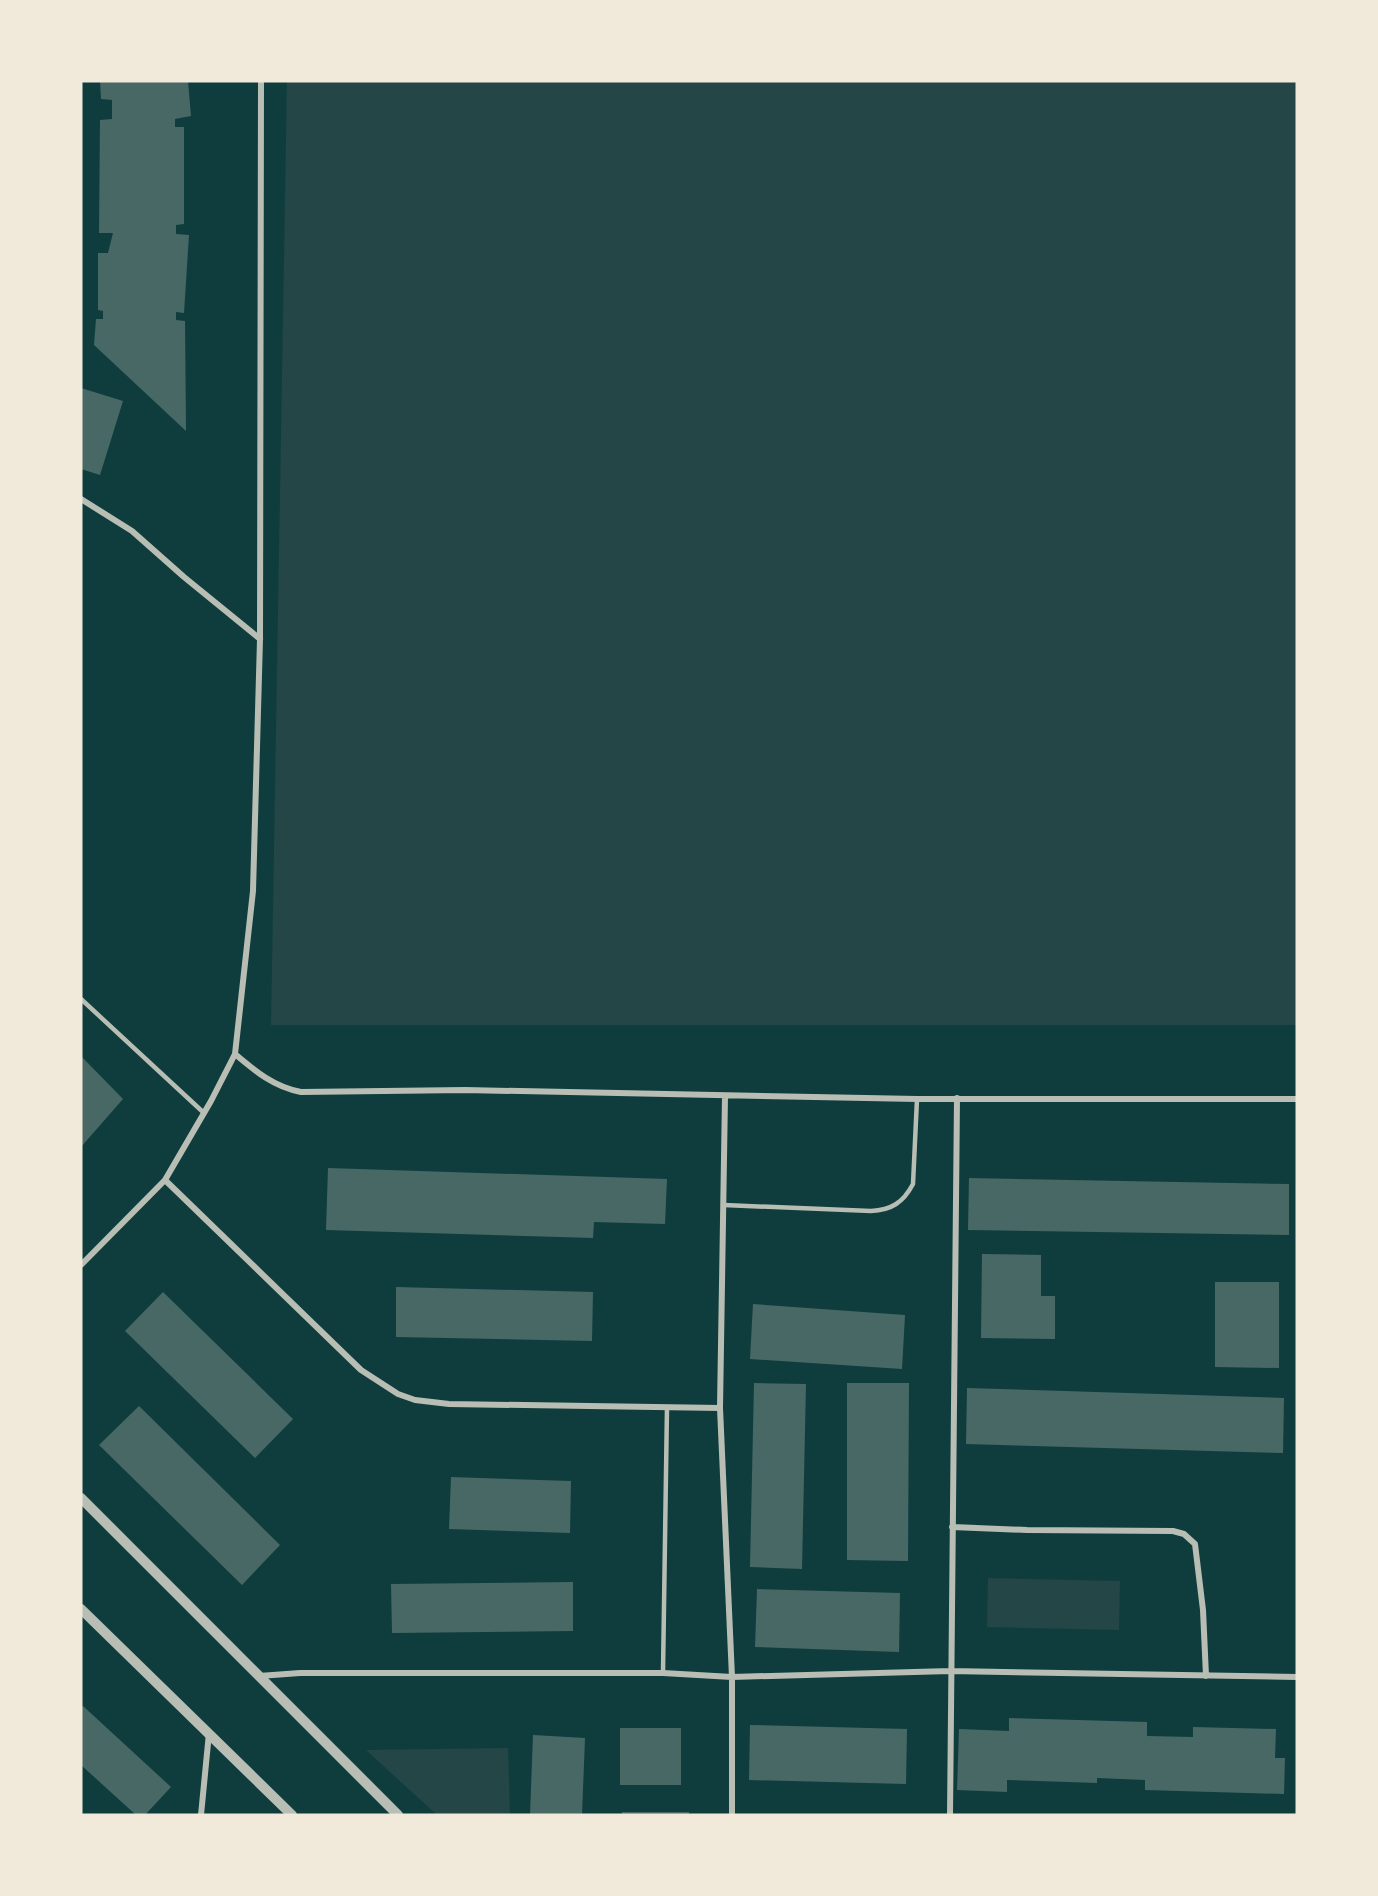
<svg xmlns="http://www.w3.org/2000/svg" width="1378" height="1896" viewBox="0 0 1378 1896" font-family="Raleway,sans-serif">
  <style>
    .green { fill: #244646 }
    .building { fill: #486865 }
    .lines { fill: none; stroke-linecap: round; stroke-linejoin: round }
    .service { stroke: #b8beb3; stroke-width: 4.5 }
    .minor { stroke: #b8beb3; stroke-width: 6 }
    .tertiary { stroke: #b8beb3; stroke-width: 10 }
  </style>
  <rect width="100%" height="100%" fill="#0f3d3e"/>
  <path class="green" d="M287,81H1297V1025H271Z
    M988,1578L1120,1581L1119,1630L987,1627Z
    M508,1748L510,1815H437L366,1750Z"/>
  <path class="building" d="M100,81H188L191,116L175,119V127H184V224L176,225V234L189,235L184,313L176,312V320L185,321L186,431L94,345L96,319H103V311L98,310V253H108L113,233H99L100,120L112,119V100L101,99Z
    M81,388L123,401L100,475L81,469Z
    M81,1056L123,1099L81,1147Z
    M328,1168L667,1179L665,1224L594,1222L593,1238L326,1230Z
    M969,1178L1289,1184V1235L968,1230Z
    M982,1254L1041,1255V1296H1055V1339L981,1338Z
    M1215,1282H1279V1368L1215,1367Z
    M396,1287L593,1292L592,1341L396,1337Z
    M163,1292L293,1419L255,1458L125,1331Z
    M753,1304L905,1315L902,1369L750,1359Z
    M754,1383L806,1384L802,1569L750,1567Z
    M847,1383H909L908,1561L847,1560Z
    M967,1388L1284,1398L1283,1453L966,1444Z
    M139,1406L280,1545L242,1585L99,1445Z
    M451,1477L571,1481L570,1533L449,1529Z
    M573,1582V1631L392,1633L391,1584Z
    M757,1589L900,1593L899,1652L755,1647Z
    M83,1706L171,1787L145,1815H136L81,1765V1708Z
    M1009,1718L1147,1722V1736L1193,1737V1727L1276,1729L1275,1758H1285L1284,1794L1145,1790V1780L1097,1778V1783L1007,1780V1792L957,1790L959,1729L1009,1731Z
    M750,1725L907,1729L906,1784L749,1780Z
    M620,1728H681V1785H620Z
    M533,1735L585,1738L582,1815H530Z
    M622,1812H689V1815H622Z"/>
  <g class="lines">
    <path class="service" d="M81,999L204,1113
      M724,1205L871,1211C891,1210 903,1203 913,1184L917,1099
      M663,1673L667,1407"/>
    <path class="minor" d="M81,499L132,531L184,577L260,639
      M235,1054C255,1071 274,1087 301,1092L465,1090L917,1099H1297
      M725,1096L720,1408L732,1677V1815
      M165,1180L361,1370L398,1394L415,1400L449,1404L720,1408
      M81,1265L165,1180L211,1101L235,1054L253,891L260,639L261,81
      M952,1527L1027,1530L1173,1531L1184,1534L1195,1544L1203,1610L1206,1676
      M259,1676L300,1673H663L732,1677L950,1671L1297,1677
      M201,1815L209,1733
      M950,1815L957,1098"/>
    <path class="tertiary" d="M81,1498L398,1815
      M81,1609L292,1815"/>
  </g>
  <rect width="1378" height="1896" fill="none" stroke="#f1e9da" stroke-width="165"/>
</svg>
